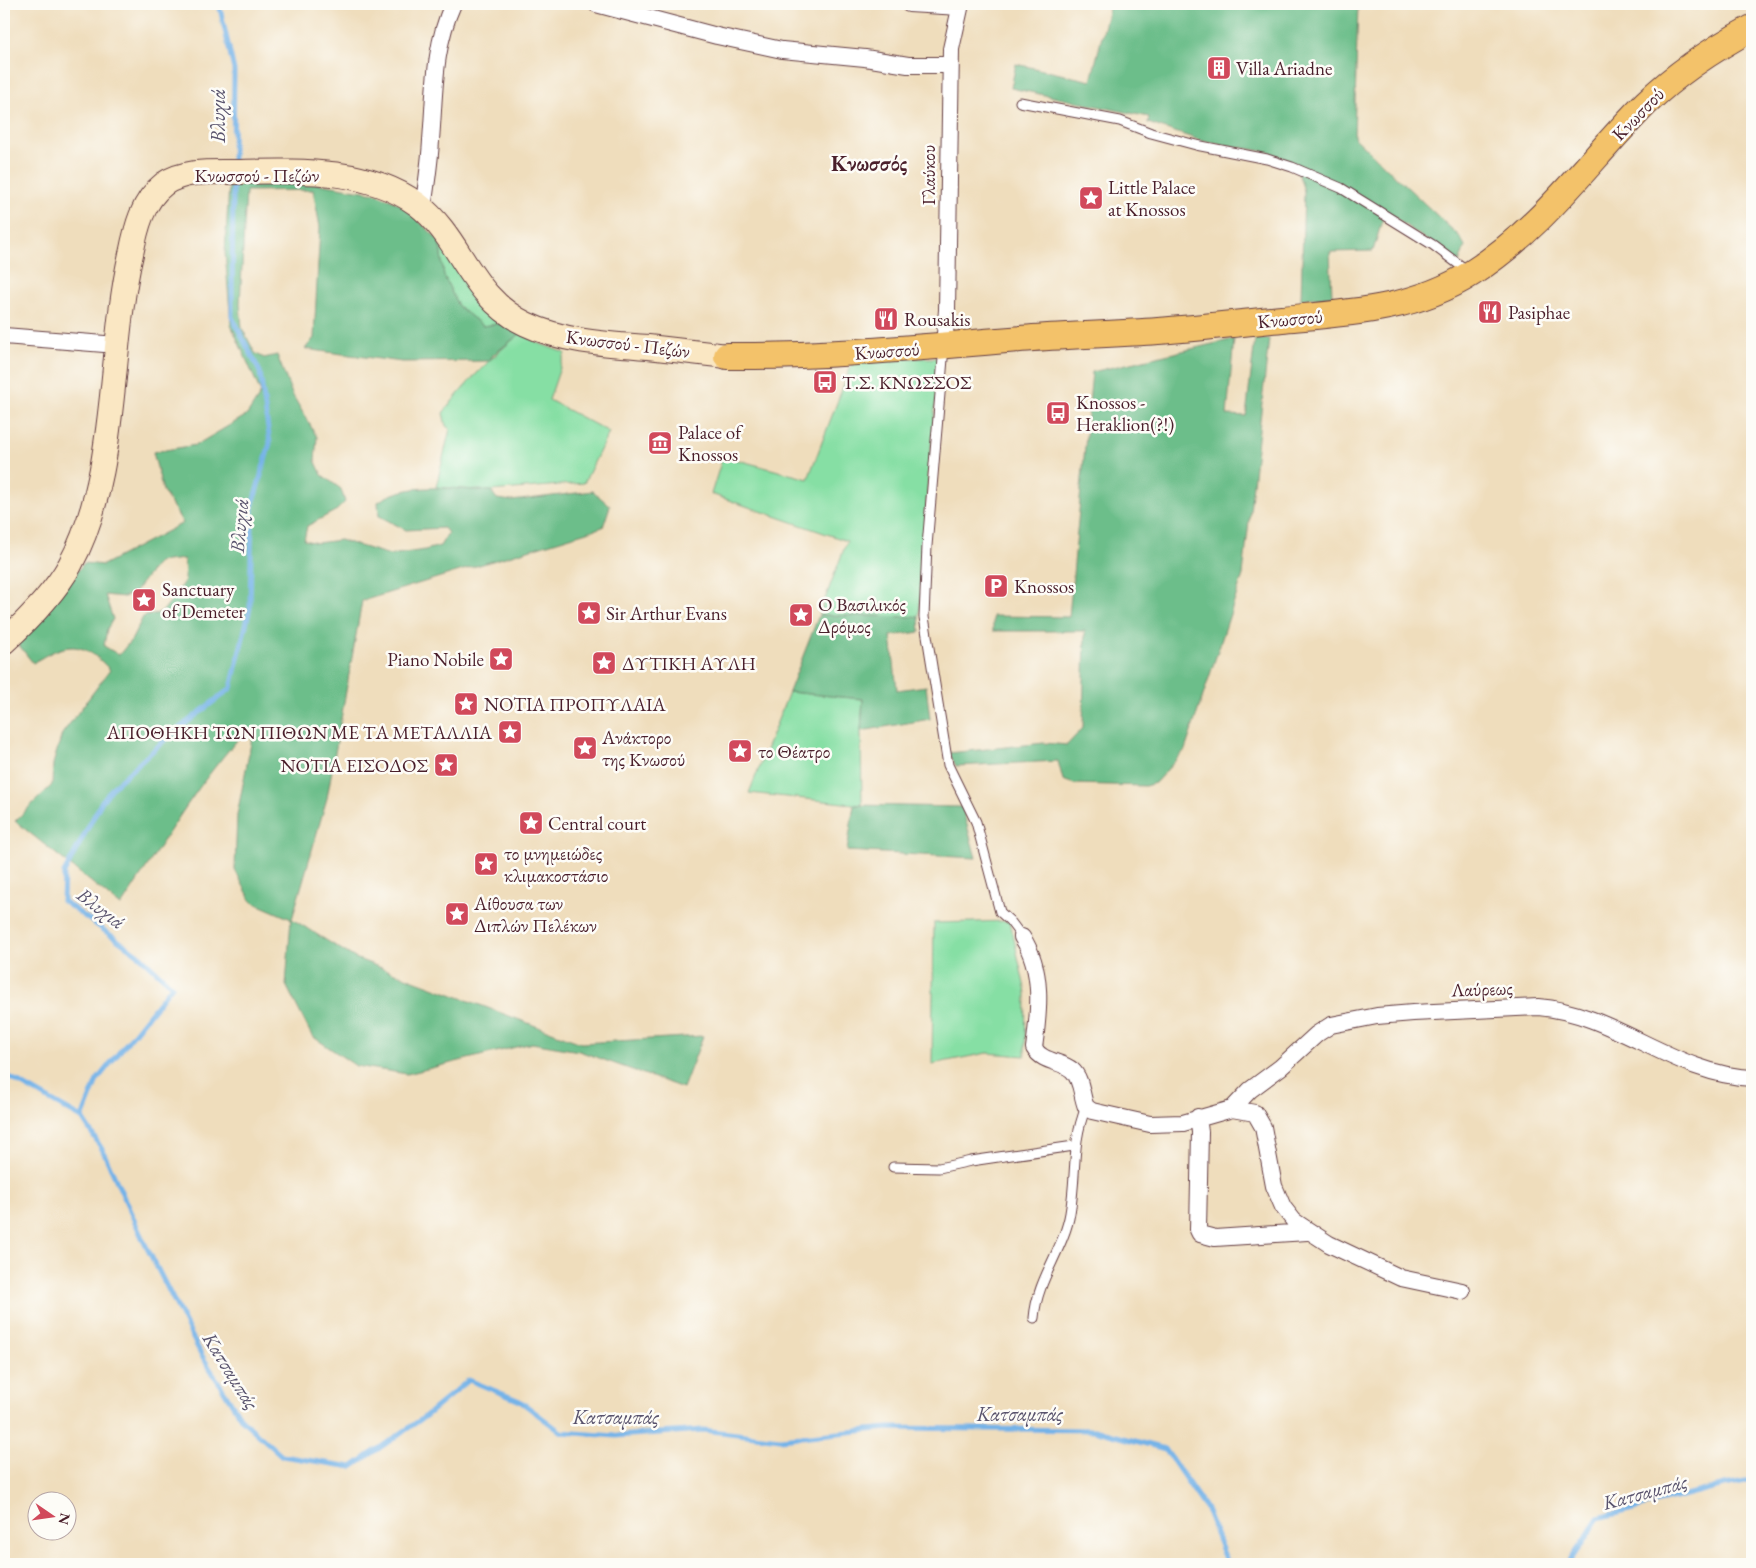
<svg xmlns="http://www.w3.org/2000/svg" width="1756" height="1568" viewBox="0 0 1756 1568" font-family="'EB Garamond',serif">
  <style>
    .green { fill: #86dfa4; stroke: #687f68 }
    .forest { fill: #6cbe8a; stroke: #5b6e5a; fill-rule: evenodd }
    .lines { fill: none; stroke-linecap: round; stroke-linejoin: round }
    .stream { stroke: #75b3e8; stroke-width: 5 }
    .service-casing { stroke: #633c41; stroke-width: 11 }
    .minor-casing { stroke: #633c41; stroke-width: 18 }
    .secondary-casing { stroke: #633c41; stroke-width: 26 }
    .primary-casing { stroke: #633c41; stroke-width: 28 }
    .service { stroke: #fff; stroke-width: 9 }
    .minor { stroke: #fff; stroke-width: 16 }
    .secondary { stroke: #fae7c3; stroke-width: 24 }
    .primary { stroke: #f3c26a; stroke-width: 26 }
    .labels { text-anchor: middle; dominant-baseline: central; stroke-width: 5; stroke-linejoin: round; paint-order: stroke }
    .poi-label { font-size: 19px; fill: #4a1f2b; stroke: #fdfcf7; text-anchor: start }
    .street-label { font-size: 19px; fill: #4a1f2b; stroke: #fdfcf7 }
    .water-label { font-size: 20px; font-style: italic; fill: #59536d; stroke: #fdfcf7 }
    .quarter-label { font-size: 21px; font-weight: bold; fill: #4a1f2b; stroke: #fdfcf7 }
  </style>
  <rect width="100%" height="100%" fill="#fdfcf7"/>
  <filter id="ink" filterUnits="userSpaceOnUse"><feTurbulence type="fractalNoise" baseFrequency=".02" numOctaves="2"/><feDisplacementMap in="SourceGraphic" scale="10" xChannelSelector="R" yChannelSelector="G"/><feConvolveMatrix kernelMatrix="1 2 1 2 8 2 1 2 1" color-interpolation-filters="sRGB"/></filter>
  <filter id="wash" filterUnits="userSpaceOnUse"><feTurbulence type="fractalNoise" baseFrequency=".0096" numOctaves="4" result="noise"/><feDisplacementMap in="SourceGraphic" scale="20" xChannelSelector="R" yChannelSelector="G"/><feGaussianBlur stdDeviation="1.12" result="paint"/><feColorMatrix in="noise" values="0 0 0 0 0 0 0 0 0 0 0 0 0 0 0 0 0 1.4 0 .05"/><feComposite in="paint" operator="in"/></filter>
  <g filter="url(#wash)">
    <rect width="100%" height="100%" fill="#efddbc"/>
    <path class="green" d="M439,240L505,323L483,326L458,306L444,276Z
      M521,333L538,343L565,353L549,400L609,432L584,483L491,491L436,487L450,429L446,426L443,413C466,383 491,357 521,333Z
      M854,358H940L928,478L919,617L819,615L847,541L711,494L723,456L808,479Z
      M789,692L863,699L861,731L862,805L749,793Z
      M1010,921L1026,993L1025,1056L987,1053L932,1064L934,923Z"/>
    <path class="forest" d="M1110,4H1358L1354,137L1460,237L1465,246L1459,263L1385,211L1373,251L1330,252L1332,296L1301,299L1304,191L1295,163L1268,152L1202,141L1148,123L1149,117L1011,88L1016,64L1091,81Z
      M245,180H295L375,193L402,205L439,240L444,276L458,306L483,326L505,323L521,333L493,355L489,361L402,362L305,349L314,338L320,227L313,190L246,191L240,304L242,328L255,353L264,358L277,355L292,394L317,437L315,460L322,475L341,489L345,502L337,510L307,526L304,540L317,543L340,540L390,555L425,550L440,546L448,533L444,528L406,530L379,516L378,502C408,480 457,490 491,491L497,499L512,501L593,491L610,506L603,527L362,601L327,798L292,919L355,958L581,1043L703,1036L683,1088L579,1051L532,1043L407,1074L356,1066L312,1036L286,985L291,919L252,902L235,870L237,815L252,738L244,733C195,785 161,847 121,906L15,821L52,785L53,764L62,734L110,670C82,639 66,642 33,663L18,644L84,563L103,565L183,523L163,491L153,452L196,445L247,415L261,393L231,325L225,252L229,185ZM184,559L185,580L170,602L162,612L143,617L132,639L119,655L104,646L107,629L113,619L105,595L124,597L134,593L158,562Z
      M1234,339L1227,415L1246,416L1255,339H1269L1243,575L1185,750L1155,783L1145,786L1074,784L1063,780L1058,761L956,766L949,753L1044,743L1067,745L1083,728L1085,631H993V616L1069,617L1092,372Z
      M819,615L919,617L920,632L891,636L897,690L926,686L930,719L861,731L863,699L789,692Z
      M854,805L962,807L976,858L847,851Z"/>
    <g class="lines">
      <path class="stream" d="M219,4L234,70L233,167
        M4,1074L82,1118L102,1149L144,1242L201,1354L242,1420L282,1456L352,1467L423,1418L469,1380L520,1401L561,1432L616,1436L703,1430L780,1439L888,1428L1094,1430L1165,1449L1206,1509L1228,1564
        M82,1118L97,1080L172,986L140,956L63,901L64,873L102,801L114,786L168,737L231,688L250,608L252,507L270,443L260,372L232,317L233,178
        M1568,1564L1599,1518L1724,1485L1752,1480"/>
    </g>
  </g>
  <g filter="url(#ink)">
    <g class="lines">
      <defs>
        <path id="service" d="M1020,102L1120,121L1151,133L1196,145L1267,159L1292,167L1341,188L1433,245L1469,272
          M944,347L927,546L924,617L948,765L976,822L1000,912L1010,921L1022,937
          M893,1167L939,1168L971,1161L1074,1146
          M1034,1318C1037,1279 1064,1249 1070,1213C1077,1174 1071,1144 1086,1107"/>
        <path id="minor" d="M596,4L717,36L782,50L865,58L908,65H950
          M909,4L960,7
          M423,209C426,186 430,163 431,140C435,93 433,48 453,4
          M4,336L117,345
          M944,346L947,310L951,49L961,4
          M1022,937C1044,970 1039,1012 1034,1048C1043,1063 1060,1060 1072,1070C1082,1079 1081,1095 1086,1107L1092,1111L1150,1124L1183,1123L1232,1109L1255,1113L1263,1127L1274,1186L1283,1207L1294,1221L1329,1244L1401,1278L1462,1291
          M1232,1109L1250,1090L1281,1067L1317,1034L1331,1025L1377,1016L1413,1013L1538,1007C1615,1013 1675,1075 1752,1078
          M1198,1117L1200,1132L1198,1230L1200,1234L1215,1238L1307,1232"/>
        <path id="secondary" d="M4,642C28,620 54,594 70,565C119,475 108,353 131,254C136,229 142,201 164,184C184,170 212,172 236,172C295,171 366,167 417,204C462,238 469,297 526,324C564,342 607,344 648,347C675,350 701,353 727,356"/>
        <path id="primary" d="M727,356C830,357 931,346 1033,338C1074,335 1116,334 1158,331C1199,328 1240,323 1282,319C1348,313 1415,310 1472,273C1545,226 1587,162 1646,103C1678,72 1713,49 1752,28"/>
      </defs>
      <use href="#service" class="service-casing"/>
      <use href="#minor" class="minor-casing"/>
      <use href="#secondary" class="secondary-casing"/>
      <use href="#primary" class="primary-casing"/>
      <use href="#service" class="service"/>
      <use href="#minor" class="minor"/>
      <use href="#secondary" class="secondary"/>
      <use href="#primary" class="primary"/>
    </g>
  </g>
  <defs>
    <symbol id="building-square" viewBox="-11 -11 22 22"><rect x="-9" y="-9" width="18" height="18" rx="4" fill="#d1495b" stroke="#fdfcf7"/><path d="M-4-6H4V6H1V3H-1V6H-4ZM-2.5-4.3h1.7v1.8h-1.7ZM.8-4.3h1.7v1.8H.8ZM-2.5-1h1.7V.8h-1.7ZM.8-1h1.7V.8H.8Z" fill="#fff"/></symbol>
    <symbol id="sight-square" viewBox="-11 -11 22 22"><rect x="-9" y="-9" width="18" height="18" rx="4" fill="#d1495b" stroke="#fdfcf7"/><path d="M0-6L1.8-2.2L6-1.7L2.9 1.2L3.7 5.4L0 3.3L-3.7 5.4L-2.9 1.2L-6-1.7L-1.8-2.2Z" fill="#fff"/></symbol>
    <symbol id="restaurant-square" viewBox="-11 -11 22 22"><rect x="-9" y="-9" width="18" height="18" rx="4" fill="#d1495b" stroke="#fdfcf7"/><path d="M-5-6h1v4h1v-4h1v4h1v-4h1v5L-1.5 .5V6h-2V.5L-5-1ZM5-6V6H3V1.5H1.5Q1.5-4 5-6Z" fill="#fff"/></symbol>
    <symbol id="bus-square" viewBox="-11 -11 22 22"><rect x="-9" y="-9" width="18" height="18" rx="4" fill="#d1495b" stroke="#fdfcf7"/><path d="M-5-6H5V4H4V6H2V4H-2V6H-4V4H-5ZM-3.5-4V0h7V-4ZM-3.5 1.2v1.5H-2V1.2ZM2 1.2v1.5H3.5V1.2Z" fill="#fff"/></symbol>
    <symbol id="museum-square" viewBox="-11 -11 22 22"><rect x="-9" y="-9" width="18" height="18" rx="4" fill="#d1495b" stroke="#fdfcf7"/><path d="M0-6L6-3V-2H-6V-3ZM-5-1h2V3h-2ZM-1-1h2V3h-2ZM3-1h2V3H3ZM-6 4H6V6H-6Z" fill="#fff"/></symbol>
    <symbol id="parking-square" viewBox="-11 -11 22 22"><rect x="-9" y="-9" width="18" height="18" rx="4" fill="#d1495b" stroke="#fdfcf7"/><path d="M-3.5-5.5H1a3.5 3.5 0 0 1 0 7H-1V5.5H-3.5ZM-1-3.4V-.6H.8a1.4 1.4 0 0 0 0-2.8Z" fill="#fff"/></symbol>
  </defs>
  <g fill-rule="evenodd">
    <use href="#building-square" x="1205" y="54" width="28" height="28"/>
    <use href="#sight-square" x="1077" y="184" width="28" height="28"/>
    <use href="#restaurant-square" x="1476" y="298" width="28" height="28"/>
    <use href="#restaurant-square" x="872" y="305" width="28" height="28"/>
    <use href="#bus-square" x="811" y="368" width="28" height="28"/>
    <use href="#bus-square" x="1044" y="399" width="28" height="28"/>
    <use href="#museum-square" x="646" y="429" width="28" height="28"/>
    <use href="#parking-square" x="982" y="572" width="28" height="28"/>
    <use href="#sight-square" x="130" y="586" width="28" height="28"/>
    <use href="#sight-square" x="575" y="599" width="28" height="28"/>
    <use href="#sight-square" x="787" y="601" width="28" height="28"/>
    <use href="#sight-square" x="487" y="645" width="28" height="28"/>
    <use href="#sight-square" x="590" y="649" width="28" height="28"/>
    <use href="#sight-square" x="452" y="690" width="28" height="28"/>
    <use href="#sight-square" x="496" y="718" width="28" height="28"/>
    <use href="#sight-square" x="571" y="734" width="28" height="28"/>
    <use href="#sight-square" x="726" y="737" width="28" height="28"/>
    <use href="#sight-square" x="432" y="751" width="28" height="28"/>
    <use href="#sight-square" x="517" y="809" width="28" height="28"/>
    <use href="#sight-square" x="472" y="850" width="28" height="28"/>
    <use href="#sight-square" x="443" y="900" width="28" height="28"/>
  </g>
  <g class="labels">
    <g class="poi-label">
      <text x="1236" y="68">Villa Ariadne</text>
      <text x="1108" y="187">Little Palace<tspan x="1108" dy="22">at Knossos</tspan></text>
      <text x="1508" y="312">Pasiphae</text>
      <text x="904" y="319">Rousakis</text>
      <text x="842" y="382">Τ.Σ. ΚΝΩΣΣΟΣ</text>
      <text x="1076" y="402">Knossos -<tspan x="1076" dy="22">Heraklion(?!)</tspan></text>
      <text x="678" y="432">Palace of<tspan x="678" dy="22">Knossos</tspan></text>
      <text x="1014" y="586">Knossos</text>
      <text x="162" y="589">Sanctuary<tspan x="162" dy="22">of Demeter</tspan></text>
      <text x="818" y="604">Ο Βασιλικός<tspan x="818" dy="22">Δρόμος</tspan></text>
      <text x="606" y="613">Sir Arthur Evans</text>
      <text x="484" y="659" text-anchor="end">Piano Nobile</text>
      <text x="622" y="663">ΔΥΤΙΚΗ ΑΥΛΗ</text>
      <text x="484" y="704">NOTIA ΠΡΟΠΥΛΑΙΑ</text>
      <text x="492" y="732" text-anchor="end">ΑΠΟΘΗΚΗ ΤΩΝ ΠΙΘΩΝ ME ΤΑ ΜΕΤΑΛΛΙΑ</text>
      <text x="602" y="737">Ανάκτορο<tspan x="602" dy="22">της Κνωσού</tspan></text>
      <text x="758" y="751">το Θέατρο</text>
      <text x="428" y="765" text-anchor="end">ΝΟΤΙΑ ΕΙΣΟΔΟΣ</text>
      <text x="548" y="823">Central court</text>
      <text x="504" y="853">το μνημειώδες<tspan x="504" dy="22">κλιμακοστάσιο</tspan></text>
      <text x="474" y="903">Αίθουσα των<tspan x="474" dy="22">Διπλών Πελέκων</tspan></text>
    </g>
    <g class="street-label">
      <text transform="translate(1638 114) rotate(-46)">Κνωσσού</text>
      <text x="257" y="175">Κνωσσού - Πεζών</text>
      <text transform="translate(928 175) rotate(-90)">Γλαύκου</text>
      <text transform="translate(1290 319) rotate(-5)">Κνωσσού</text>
      <text transform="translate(628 344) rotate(7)">Κνωσσού - Πεζών</text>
      <text transform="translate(887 351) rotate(-4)">Κνωσσού</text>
      <text transform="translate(1482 989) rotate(-2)">Λαύρεως</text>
    </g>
    <g class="water-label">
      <text transform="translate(218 116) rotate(-90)">Βλυχιά</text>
      <text transform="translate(239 526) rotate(-85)">Βλυχιά</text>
      <text transform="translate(101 908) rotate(37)">Βλυχιά</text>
      <text transform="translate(231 1371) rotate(58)">Κατσαμπάς</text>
      <text x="1020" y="1414">Κατσαμπάς</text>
      <text x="616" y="1417">Κατσαμπάς</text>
      <text transform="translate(1645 1492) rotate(-15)">Κατσαμπάς</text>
    </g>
    <g class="quarter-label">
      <text x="869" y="163">Κνωσσός</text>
    </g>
  </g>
  <rect width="1756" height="1568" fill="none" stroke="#fdfcf7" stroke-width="20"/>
  <g transform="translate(52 1516) rotate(103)"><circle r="24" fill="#fdfcf7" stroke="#b5a4a5"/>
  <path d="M0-4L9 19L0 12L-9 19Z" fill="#d1495b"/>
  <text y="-8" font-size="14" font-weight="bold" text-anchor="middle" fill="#4a1f2b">N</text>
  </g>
</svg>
